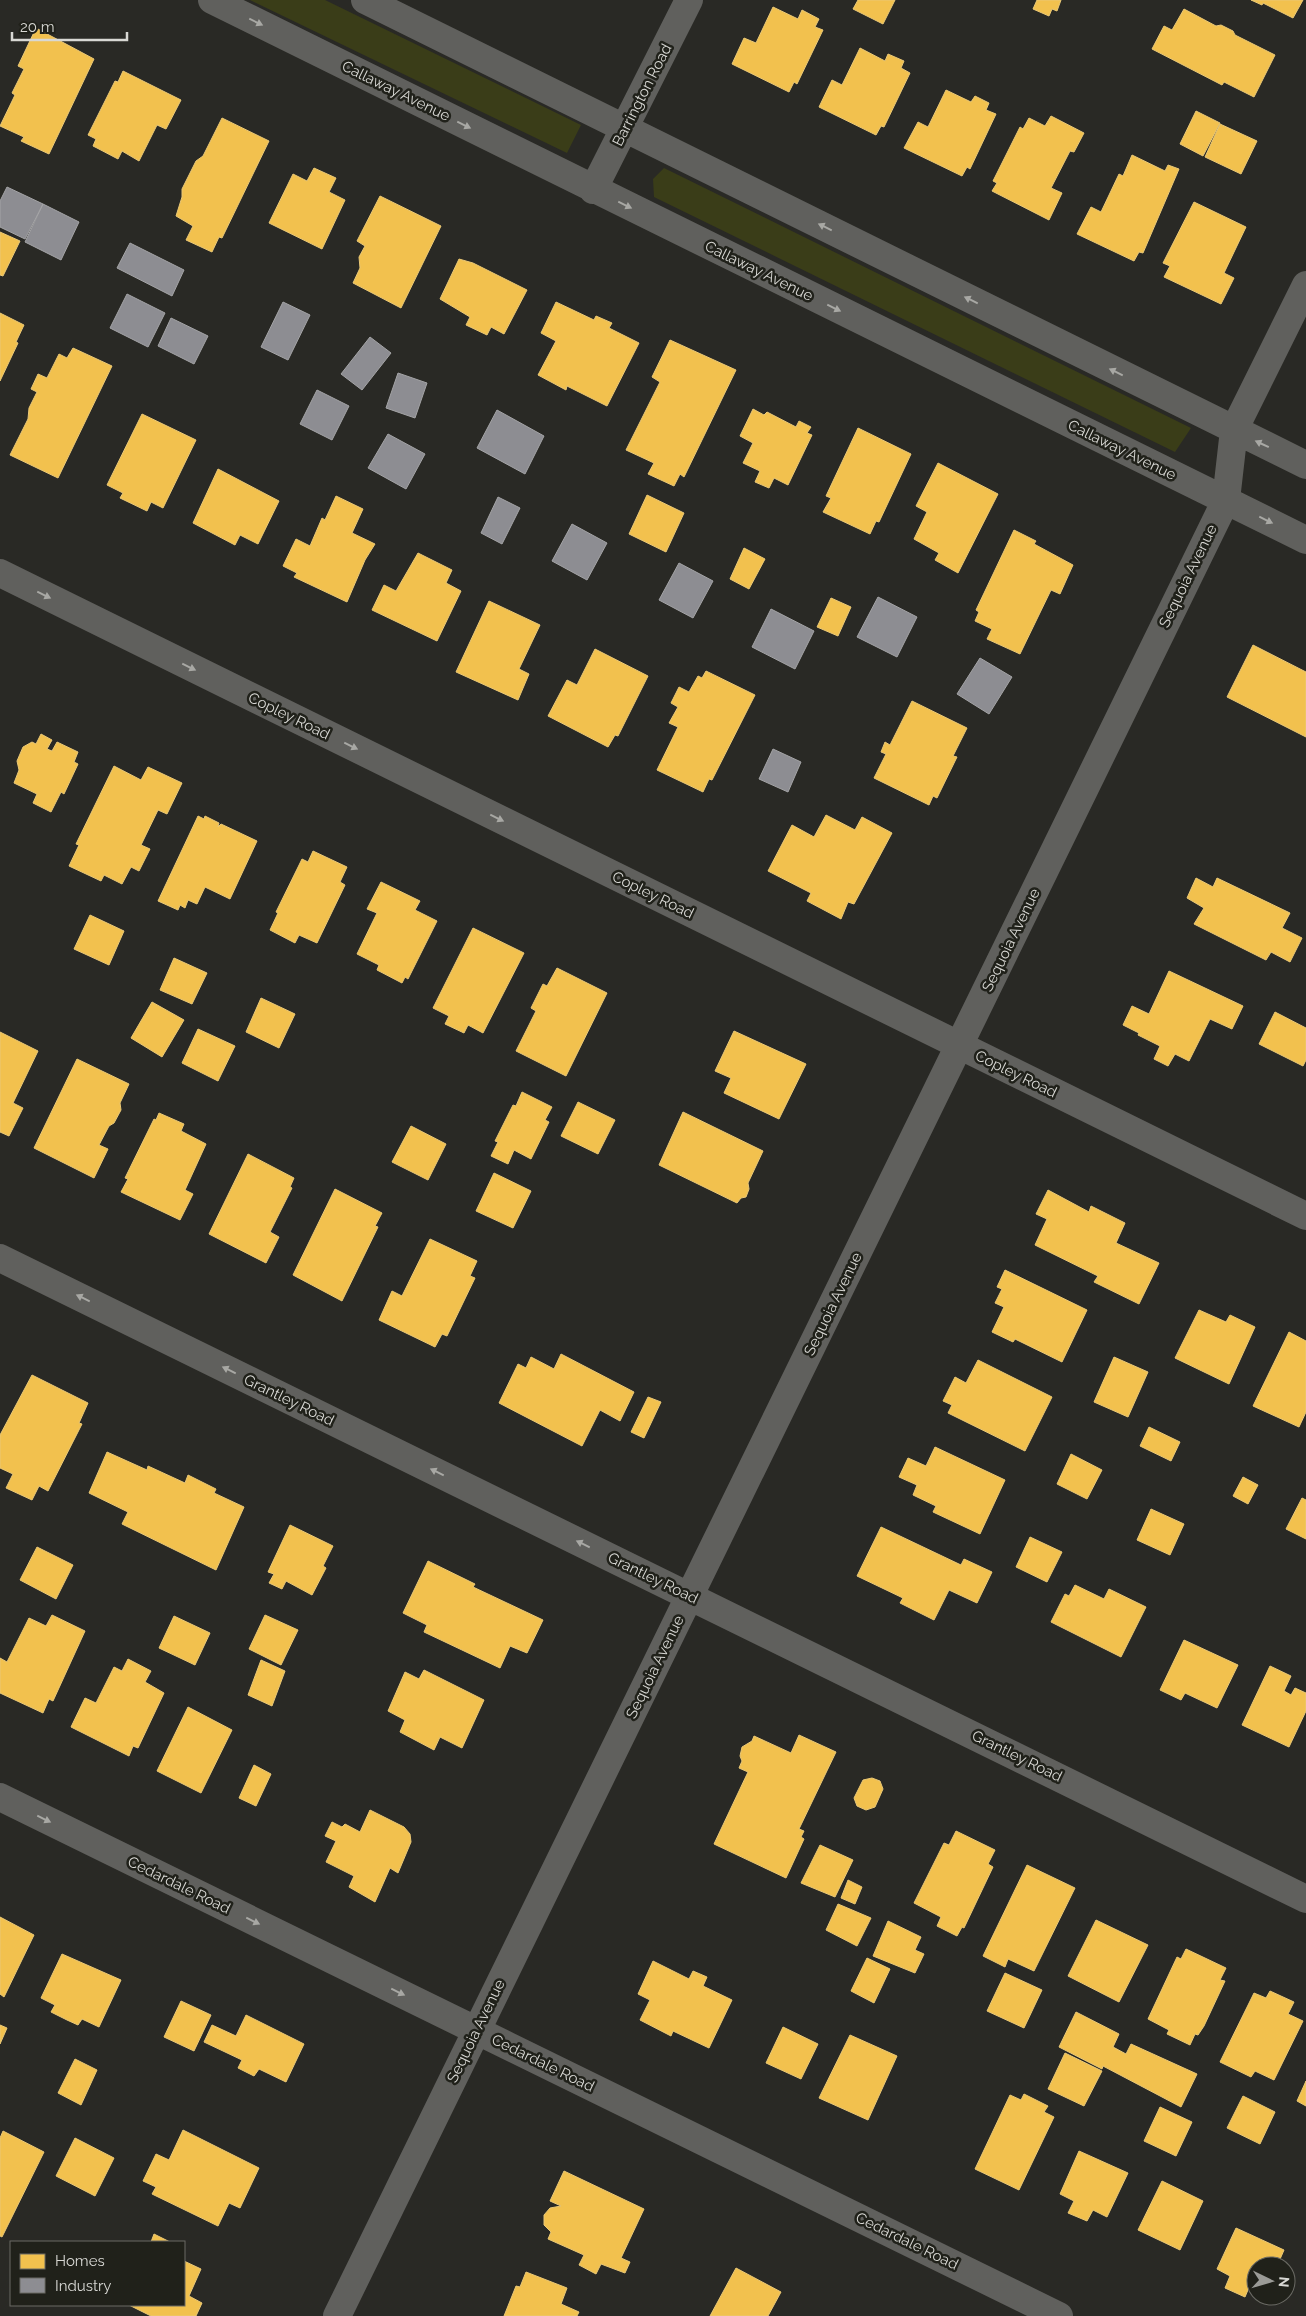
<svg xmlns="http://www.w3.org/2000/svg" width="1306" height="2316" viewBox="0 0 1306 2316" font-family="Raleway,sans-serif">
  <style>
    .green { fill: #3a3d18 }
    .homes { fill: #f2c14e; stroke: #eac876 }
    .industry { fill: #8d8d92; stroke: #a4a4a6 }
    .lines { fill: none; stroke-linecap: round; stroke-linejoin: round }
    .minor { stroke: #60605d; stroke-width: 28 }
    .oneway { fill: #a8a8a4 }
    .labels { text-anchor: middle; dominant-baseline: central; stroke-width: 5; stroke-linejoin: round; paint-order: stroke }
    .street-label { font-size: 15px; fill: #d8d8d4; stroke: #20211a }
  </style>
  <rect width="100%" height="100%" fill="#292925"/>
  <path class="green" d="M250,0H325L581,125L567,153Z
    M664,168L1191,428L1175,452L654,197L653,179Z"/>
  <path class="homes" d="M858,0H895L883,24L853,9Z
    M1037,0H1061L1057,11L1052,9L1049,16L1033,9Z
    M1251,0H1303L1293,18L1263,3L1262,5Z
    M773,7L798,19L802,10L819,19L815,27L823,30L797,84L794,82L789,92L732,64L744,38L756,43Z
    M1184,9L1216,26L1221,25L1233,31L1235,35L1275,55L1254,97L1224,82L1222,85L1152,49L1164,26L1172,30Z
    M36,28L94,59L49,154L21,141L24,137L0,126L15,95L12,93L24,69L18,66Z
    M860,48L885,61L888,54L904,61L901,68L910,73L884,127L881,126L876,135L819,107L832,80L842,85Z
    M123,71L181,100L166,129L157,125L139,161L122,151L118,159L97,148L93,146L96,139L88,135L115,81L118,82Z
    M946,90L971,102L975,96L989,103L986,110L996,114L970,169L967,167L962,176L904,148L918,122L928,127Z
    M1196,111L1220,123L1203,156L1180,144Z
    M1051,116L1084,133L1074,152L1070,151L1051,188L1062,193L1049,220L992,191L997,183L993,181L1020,127L1023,129L1029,118L1045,126Z
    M222,118L269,141L222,238L219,237L212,252L186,240L193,226L176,216L182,197V189L196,161L203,156Z
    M1220,124L1257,141L1241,174L1205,157Z
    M1132,155L1165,171L1168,165L1179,169L1143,253L1139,252L1134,261L1077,234L1091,207L1101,212L1119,174L1123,176Z
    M314,168L336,178L329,192L345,200L322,249L269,223L293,174L307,181Z
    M380,196L441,226L401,308L353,283L360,268L359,257L365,246L357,241Z
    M1194,202L1246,227L1224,273L1234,278L1221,304L1164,277L1170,266L1163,263Z
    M0,232L20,241L3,276L0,275Z
    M459,259L473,263L527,290L504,334L491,327L487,335L466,325L470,317L440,299Z
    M556,302L594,320L596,316L612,323L609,328L639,343L607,406L567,386L566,390L538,375L556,341L541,333Z
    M0,313L24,325L16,342L18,343L0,381Z
    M670,340L736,370L684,477L680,474L674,486L648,474L654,463L626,450L660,382L652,377Z
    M73,348L112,366L58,478L10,455L28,419L29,408L37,392L31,389L38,374L47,378L59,354L67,358Z
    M753,409L764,415L767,412L796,427L799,421L811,427L807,433L812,435L788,485L774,478L769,488L755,482L760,471L743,463L753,443L740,436Z
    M142,414L196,440L163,508L151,502L147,511L120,498L123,493L107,485Z
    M858,428L911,454L879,522L876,521L870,534L823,512L831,498L826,496Z
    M938,463L998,494L958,573L935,560L939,553L914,539L927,512L916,506Z
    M218,469L279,501L258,544L240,535L235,545L193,523Z
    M647,495L684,513L666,552L629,534Z
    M336,496L363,509L352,533L375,544L365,560L347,602L294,577L297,573L283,566L296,539L310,546L322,518L325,520Z
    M1014,530L1036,541L1034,544L1073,565L1060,594L1051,590L1020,654L987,639L992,629L975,621L979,612L976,610Z
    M744,548L765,559L749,589L730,579Z
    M418,553L452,570L446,583L461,591L437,641L372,610L384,585L396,591Z
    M831,598L851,607L838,636L817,627Z
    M489,601L540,625L519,669L529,674L518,700L456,672Z
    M1253,645L1306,672V737L1227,697Z
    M595,649L648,676L618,736L615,735L608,747L548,716L567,680L577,685Z
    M706,671L755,695L712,780L709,779L703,792L657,770L678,727L669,723L678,707L671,703L679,687L689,692L698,676L702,678Z
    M912,701L967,728L953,756L957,757L937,798L933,796L929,805L874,778L886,754L881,752L885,742L890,745Z
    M41,734L52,740L47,749L52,751L57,742L78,752L74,762L78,764L64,794L61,792L51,812L33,803L37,794L14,783L19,770L17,761L23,747L32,742L36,744Z
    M114,766L141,780L148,767L182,783L167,814L158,810L141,845L150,849L139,871L131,867L122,884L104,875L101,881L69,866L79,845L76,844Z
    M826,815L855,830L862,817L892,833L854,904L848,902L841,919L807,901L811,893L768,871L792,825L814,837Z
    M198,816L204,819L205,816L219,823L218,827L221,824L257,841L230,899L205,887L197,904L188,900L185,908L180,905L178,910L158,901Z
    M313,851L347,867L340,882L345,885L317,943L299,935L295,943L270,930L278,913L276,912L302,859L308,862Z
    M1196,878L1213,887L1217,878L1290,913L1282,928L1302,938L1290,962L1271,952L1266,960L1194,924L1204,908L1187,898Z
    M381,882L420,901L415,910L437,921L408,979L405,977L402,983L377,970L379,965L357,954L377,913L367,909Z
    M90,915L124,931L109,965L74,949Z
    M473,928L524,953L483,1033L468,1025L464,1033L445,1024L449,1016L433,1008Z
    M174,958L207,973L192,1004L160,990Z
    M557,968L607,993L566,1076L516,1051L536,1011L531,1008L543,984L547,986Z
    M1169,971L1243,1006L1232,1029L1210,1019L1189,1061L1175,1054L1168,1066L1154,1059L1160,1046L1138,1035L1139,1033L1123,1025L1132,1006L1149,1014Z
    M261,998L295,1014L279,1048L246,1032Z
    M152,1002L184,1020L162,1057L131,1038Z
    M1275,1012L1306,1028V1060L1303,1066L1259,1044Z
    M198,1029L235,1046L218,1081L182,1063Z
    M734,1031L806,1064L779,1119L724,1093L731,1078L715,1071Z
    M0,1032L38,1051L13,1103L23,1108L9,1136L0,1132Z
    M77,1059L129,1084L120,1103L121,1110L114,1123L109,1126L99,1145L108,1149L94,1178L34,1148Z
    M522,1092L552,1107L545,1120L549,1122L531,1159L514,1150L508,1164L491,1156L498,1142L495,1141L513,1105L516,1106Z
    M578,1102L615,1120L598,1154L561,1136Z
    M683,1112L763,1151L748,1183L749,1189L746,1197L741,1198L737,1203L659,1165Z
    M159,1113L184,1124L181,1131L206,1144L185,1190L193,1194L180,1220L121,1192L128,1179L125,1178L154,1119L156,1120Z
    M411,1126L446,1144L428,1180L392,1162Z
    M248,1154L294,1178L290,1187L292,1188L270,1232L279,1237L266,1263L209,1234Z
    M494,1173L531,1191L513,1228L476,1211Z
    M335,1189L382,1213L375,1226L378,1227L342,1301L293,1275Z
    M1048,1190L1089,1212L1091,1206L1125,1223L1116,1243L1159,1263L1139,1304L1094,1282L1098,1276L1035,1245L1047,1219L1036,1214Z
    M430,1239L477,1261L470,1276L475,1278L447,1336L442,1334L435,1347L379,1320L392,1291L402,1296Z
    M1005,1270L1087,1310L1062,1362L1015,1339L1013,1342L992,1332L1004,1307L995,1303L1002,1289L997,1287Z
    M1199,1310L1226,1322L1230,1315L1255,1327L1229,1384L1175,1358Z
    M1289,1332L1306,1341V1412L1299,1427L1253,1406Z
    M561,1354L634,1392L620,1421L600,1410L582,1446L499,1403L518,1364L526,1368L531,1357L554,1369Z
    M1114,1357L1148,1372L1128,1417L1094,1402Z
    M978,1360L1052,1397L1025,1451L948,1413L952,1405L943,1401L955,1377L966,1383Z
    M32,1375L88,1403L79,1423L82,1424L48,1491L39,1486L32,1500L6,1488L13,1474L0,1468V1435Z
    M648,1397L661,1402L644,1438L631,1432Z
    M1149,1427L1180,1442L1171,1461L1140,1446Z
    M935,1447L1005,1480L980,1534L933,1512L936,1506L913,1495L917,1485L899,1477L908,1458L926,1466Z
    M107,1452L147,1470L148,1466L185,1483L188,1475L216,1489L214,1493L244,1507L216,1570L122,1524L128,1512L89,1493Z
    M1071,1454L1102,1470L1087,1499L1057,1484Z
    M1243,1477L1258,1485L1248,1504L1233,1496Z
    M1302,1498L1306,1500V1539L1286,1529Z
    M1151,1509L1184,1524L1170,1555L1137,1540Z
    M290,1525L333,1546L323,1566L326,1568L312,1595L286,1581L282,1589L269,1583L274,1574L268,1572Z
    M881,1527L961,1565L964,1559L992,1572L977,1603L949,1590L934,1620L900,1603L903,1598L857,1576Z
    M1030,1537L1062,1552L1047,1582L1016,1567Z
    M37,1547L73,1565L56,1599L20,1580Z
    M428,1561L475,1584L473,1587L543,1620L527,1653L510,1646L500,1668L424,1632L427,1625L403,1613Z
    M1075,1585L1104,1599L1109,1589L1146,1607L1121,1657L1051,1622L1065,1594L1069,1596Z
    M52,1615L85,1631L53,1701L49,1699L43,1713L0,1693V1658L7,1662L29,1618L46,1626Z
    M265,1615L298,1630L281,1665L249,1649Z
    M174,1616L210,1633L195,1665L159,1648Z
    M1184,1640L1238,1665L1217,1708L1185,1693L1181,1700L1160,1690Z
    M128,1659L151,1671L145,1682L164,1693L138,1748L133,1746L129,1756L71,1727L85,1698L96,1703L114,1667L122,1671Z
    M261,1660L285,1671L272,1706L248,1695Z
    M1270,1666L1291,1676L1284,1691L1291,1695L1295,1688L1306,1693V1711L1289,1747L1242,1725Z
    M424,1670L484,1700L462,1748L440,1737L434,1750L400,1732L405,1720L388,1711L405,1672L419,1679Z
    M188,1707L232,1730L201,1793L157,1771Z
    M799,1735L836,1752L799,1829L804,1831L801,1837L804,1839L786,1878L714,1844L748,1772L739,1768L742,1761L740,1756L742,1747L752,1741L754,1736L791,1753Z
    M254,1765L271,1774L256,1806L239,1798Z
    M872,1778L880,1781L883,1789L875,1807L866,1810L857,1806L854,1798L863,1780Z
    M370,1810L404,1827L410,1834L411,1842L398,1873L390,1868L375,1902L349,1887L354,1876L326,1862L336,1841L325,1836L332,1822L342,1827L345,1824L360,1832Z
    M956,1831L995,1850L988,1864L993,1867L964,1928L962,1927L957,1936L937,1926L941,1917L914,1903L944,1843L949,1845Z
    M820,1845L853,1860L835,1897L801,1883Z
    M1027,1865L1075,1888L1034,1971L1008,1959L1005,1967L983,1956Z
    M848,1880L862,1887L855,1904L841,1898Z
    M838,1904L871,1918L857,1946L826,1930Z
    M0,1917L34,1935L4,1997L0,1994Z
    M1096,1920L1148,1945L1119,2002L1068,1976Z
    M888,1921L921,1937L915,1950L924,1954L915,1973L873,1956Z
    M1186,1949L1226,1968L1220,1980L1225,1981L1204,2026L1198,2035L1195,2034L1190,2045L1167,2034L1169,2030L1148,2019L1177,1957L1181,1959Z
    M62,1954L121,1980L99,2027L82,2019L78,2025L67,2020L51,2012L55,2005L41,1998Z
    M867,1958L890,1969L874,2003L851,1991Z
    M653,1961L689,1979L693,1971L707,1977L703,1986L732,2000L709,2048L673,2031L671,2036L640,2020L650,2000L638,1994Z
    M1005,1973L1042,1990L1024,2028L987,2011Z
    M1270,1991L1294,2002L1288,2014L1303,2021L1274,2080L1255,2071L1251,2077L1220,2062L1254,1993L1266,1998Z
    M181,2001L211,2015L194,2051L164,2037Z
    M1076,2012L1119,2034L1113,2047L1126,2054L1131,2044L1197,2074L1181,2107L1103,2066L1102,2069L1059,2047Z
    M246,2015L304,2044L286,2082L259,2069L254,2076L238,2068L242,2060L204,2042L212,2025L236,2036Z
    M0,2025L7,2028L0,2044Z
    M783,2027L818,2044L801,2079L766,2063Z
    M850,2035L897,2056L868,2120L819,2098Z
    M1065,2053L1102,2071L1084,2106L1048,2089Z
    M75,2059L97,2070L81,2105L58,2093Z
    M1306,2081V2106L1297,2101Z
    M1024,2094L1048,2106L1044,2112L1054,2117L1019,2190L975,2169L1010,2095L1021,2100Z
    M1243,2096L1275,2112L1260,2144L1227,2128Z
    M1160,2107L1192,2122L1176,2156L1144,2141Z
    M183,2130L259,2168L240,2208L229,2203L218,2226L152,2194L156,2187L143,2181L156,2154L169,2160Z
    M3,2131L44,2152L2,2237L0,2236V2138Z
    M75,2138L114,2158L95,2196L56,2176Z
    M1079,2151L1128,2173L1107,2217L1093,2210L1087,2221L1068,2213L1074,2201L1060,2194Z
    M564,2171L644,2209L621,2258L630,2262L625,2273L601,2264L596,2274L579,2265L584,2255L548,2239L551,2232L544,2225V2215L550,2208L561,2206L550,2201Z
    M1162,2181L1203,2201L1180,2250L1138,2230Z
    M1236,2228L1284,2250L1277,2266H1256V2288L1250,2285L1245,2297L1225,2288L1230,2276L1217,2269Z
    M154,2234L170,2242H151Z
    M184,2261L201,2269L189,2296L202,2303L196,2316H151L129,2305H184Z
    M736,2268L781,2292L768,2316H710Z
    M526,2272L567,2288L561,2304L579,2312L577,2316H504L516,2286L520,2287Z"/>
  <path class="industry" d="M7,187L43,204L25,239L0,227V201Z
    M43,204L79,222L61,260L25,242Z
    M130,243L184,270L172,296L117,268Z
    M127,294L165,313L148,347L110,328Z
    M283,302L310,315L288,360L261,347Z
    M171,318L208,336L194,364L158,346Z
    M370,337L391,353L362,390L341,374Z
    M398,373L427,383L415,418L386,408Z
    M317,390L349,406L332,440L300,424Z
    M497,410L544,436L525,474L477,448Z
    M388,434L425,454L406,489L368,468Z
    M498,497L520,508L502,544L481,533Z
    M572,524L607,543L587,580L552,561Z
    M679,563L713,581L693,618L659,600Z
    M878,597L917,617L897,657L857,637Z
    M771,609L814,631L795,669L752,647Z
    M980,658L1012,677L989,714L957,694Z
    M773,749L801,762L788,792L759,779Z"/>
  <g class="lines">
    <path class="minor" d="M212,0L1306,540
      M365,0L1306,465
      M593,190L689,0
      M0,573L1306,1216
      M0,1258L1306,1899
      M0,1797L1059,2316
      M337,2316L1226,500L1234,430L1306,285"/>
  </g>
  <defs><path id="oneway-solid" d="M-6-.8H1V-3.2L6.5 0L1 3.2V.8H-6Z" transform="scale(1.25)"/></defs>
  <g class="oneway">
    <use href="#oneway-solid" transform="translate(256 22) rotate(26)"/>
    <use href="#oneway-solid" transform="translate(464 125) rotate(26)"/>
    <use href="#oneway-solid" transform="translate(625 205) rotate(26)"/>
    <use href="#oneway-solid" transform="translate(825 227) rotate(-154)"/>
    <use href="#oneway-solid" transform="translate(971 300) rotate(-154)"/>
    <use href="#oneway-solid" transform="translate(834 308) rotate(26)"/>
    <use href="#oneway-solid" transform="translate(1116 372) rotate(-154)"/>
    <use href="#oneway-solid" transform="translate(1262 444) rotate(-155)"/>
    <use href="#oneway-solid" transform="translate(1266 520) rotate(26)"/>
    <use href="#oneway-solid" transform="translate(44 595) rotate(26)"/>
    <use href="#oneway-solid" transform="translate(189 667) rotate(26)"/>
    <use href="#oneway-solid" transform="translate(351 746) rotate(26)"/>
    <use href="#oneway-solid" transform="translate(497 818) rotate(26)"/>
    <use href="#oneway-solid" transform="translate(83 1298) rotate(-154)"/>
    <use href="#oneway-solid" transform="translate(229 1370) rotate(-154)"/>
    <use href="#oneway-solid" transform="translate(437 1472) rotate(-154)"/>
    <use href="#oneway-solid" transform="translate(583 1544) rotate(-154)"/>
    <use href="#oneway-solid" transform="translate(44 1819) rotate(26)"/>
    <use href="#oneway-solid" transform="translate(253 1921) rotate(26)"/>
    <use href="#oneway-solid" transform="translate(398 1992) rotate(26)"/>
  </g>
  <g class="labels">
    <g class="street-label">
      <text transform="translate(396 91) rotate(26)">Callaway Avenue</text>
      <text transform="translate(642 95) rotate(-63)">Barrington Road</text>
      <text transform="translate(759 271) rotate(26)">Callaway Avenue</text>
      <text transform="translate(1122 450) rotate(26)">Callaway Avenue</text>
      <text transform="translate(1188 576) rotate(-64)">Sequoia Avenue</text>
      <text transform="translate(289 716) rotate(26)">Copley Road</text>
      <text transform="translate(653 895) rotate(26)">Copley Road</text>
      <text transform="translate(1011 940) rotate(-64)">Sequoia Avenue</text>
      <text transform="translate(1016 1074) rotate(26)">Copley Road</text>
      <text transform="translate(833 1304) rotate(-64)">Sequoia Avenue</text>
      <text transform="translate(289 1400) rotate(26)">Grantley Road</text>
      <text transform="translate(653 1578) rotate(26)">Grantley Road</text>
      <text transform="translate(655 1667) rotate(-64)">Sequoia Avenue</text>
      <text transform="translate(1017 1756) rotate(26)">Grantley Road</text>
      <text transform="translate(179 1885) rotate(26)">Cedardale Road</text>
      <text transform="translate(476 2031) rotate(-64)">Sequoia Avenue</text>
      <text transform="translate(543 2063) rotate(26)">Cedardale Road</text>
      <text transform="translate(907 2241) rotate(26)">Cedardale Road</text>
    </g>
  </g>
  <rect x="10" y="2241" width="175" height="65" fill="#20211a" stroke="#6a6a64"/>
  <rect x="20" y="2254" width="25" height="15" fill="#f2c14e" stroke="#6a6a64"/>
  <text x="55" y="2266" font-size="15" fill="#d8d8d4">Homes</text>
  <rect x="20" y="2278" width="25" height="15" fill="#8d8d92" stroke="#6a6a64"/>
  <text x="55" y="2291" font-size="15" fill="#d8d8d4">Industry</text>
  <g transform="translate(1271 2281) rotate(95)"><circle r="24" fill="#20211a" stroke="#6a6a64"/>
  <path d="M0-4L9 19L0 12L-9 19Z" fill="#9b9b97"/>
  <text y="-8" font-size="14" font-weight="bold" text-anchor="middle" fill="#d8d8d4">N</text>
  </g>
  <path d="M12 32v8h115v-8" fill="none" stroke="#d8d8d4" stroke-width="2.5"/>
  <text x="20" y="32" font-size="15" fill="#d8d8d4" stroke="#20211a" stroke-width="4" paint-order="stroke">20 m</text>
</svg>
